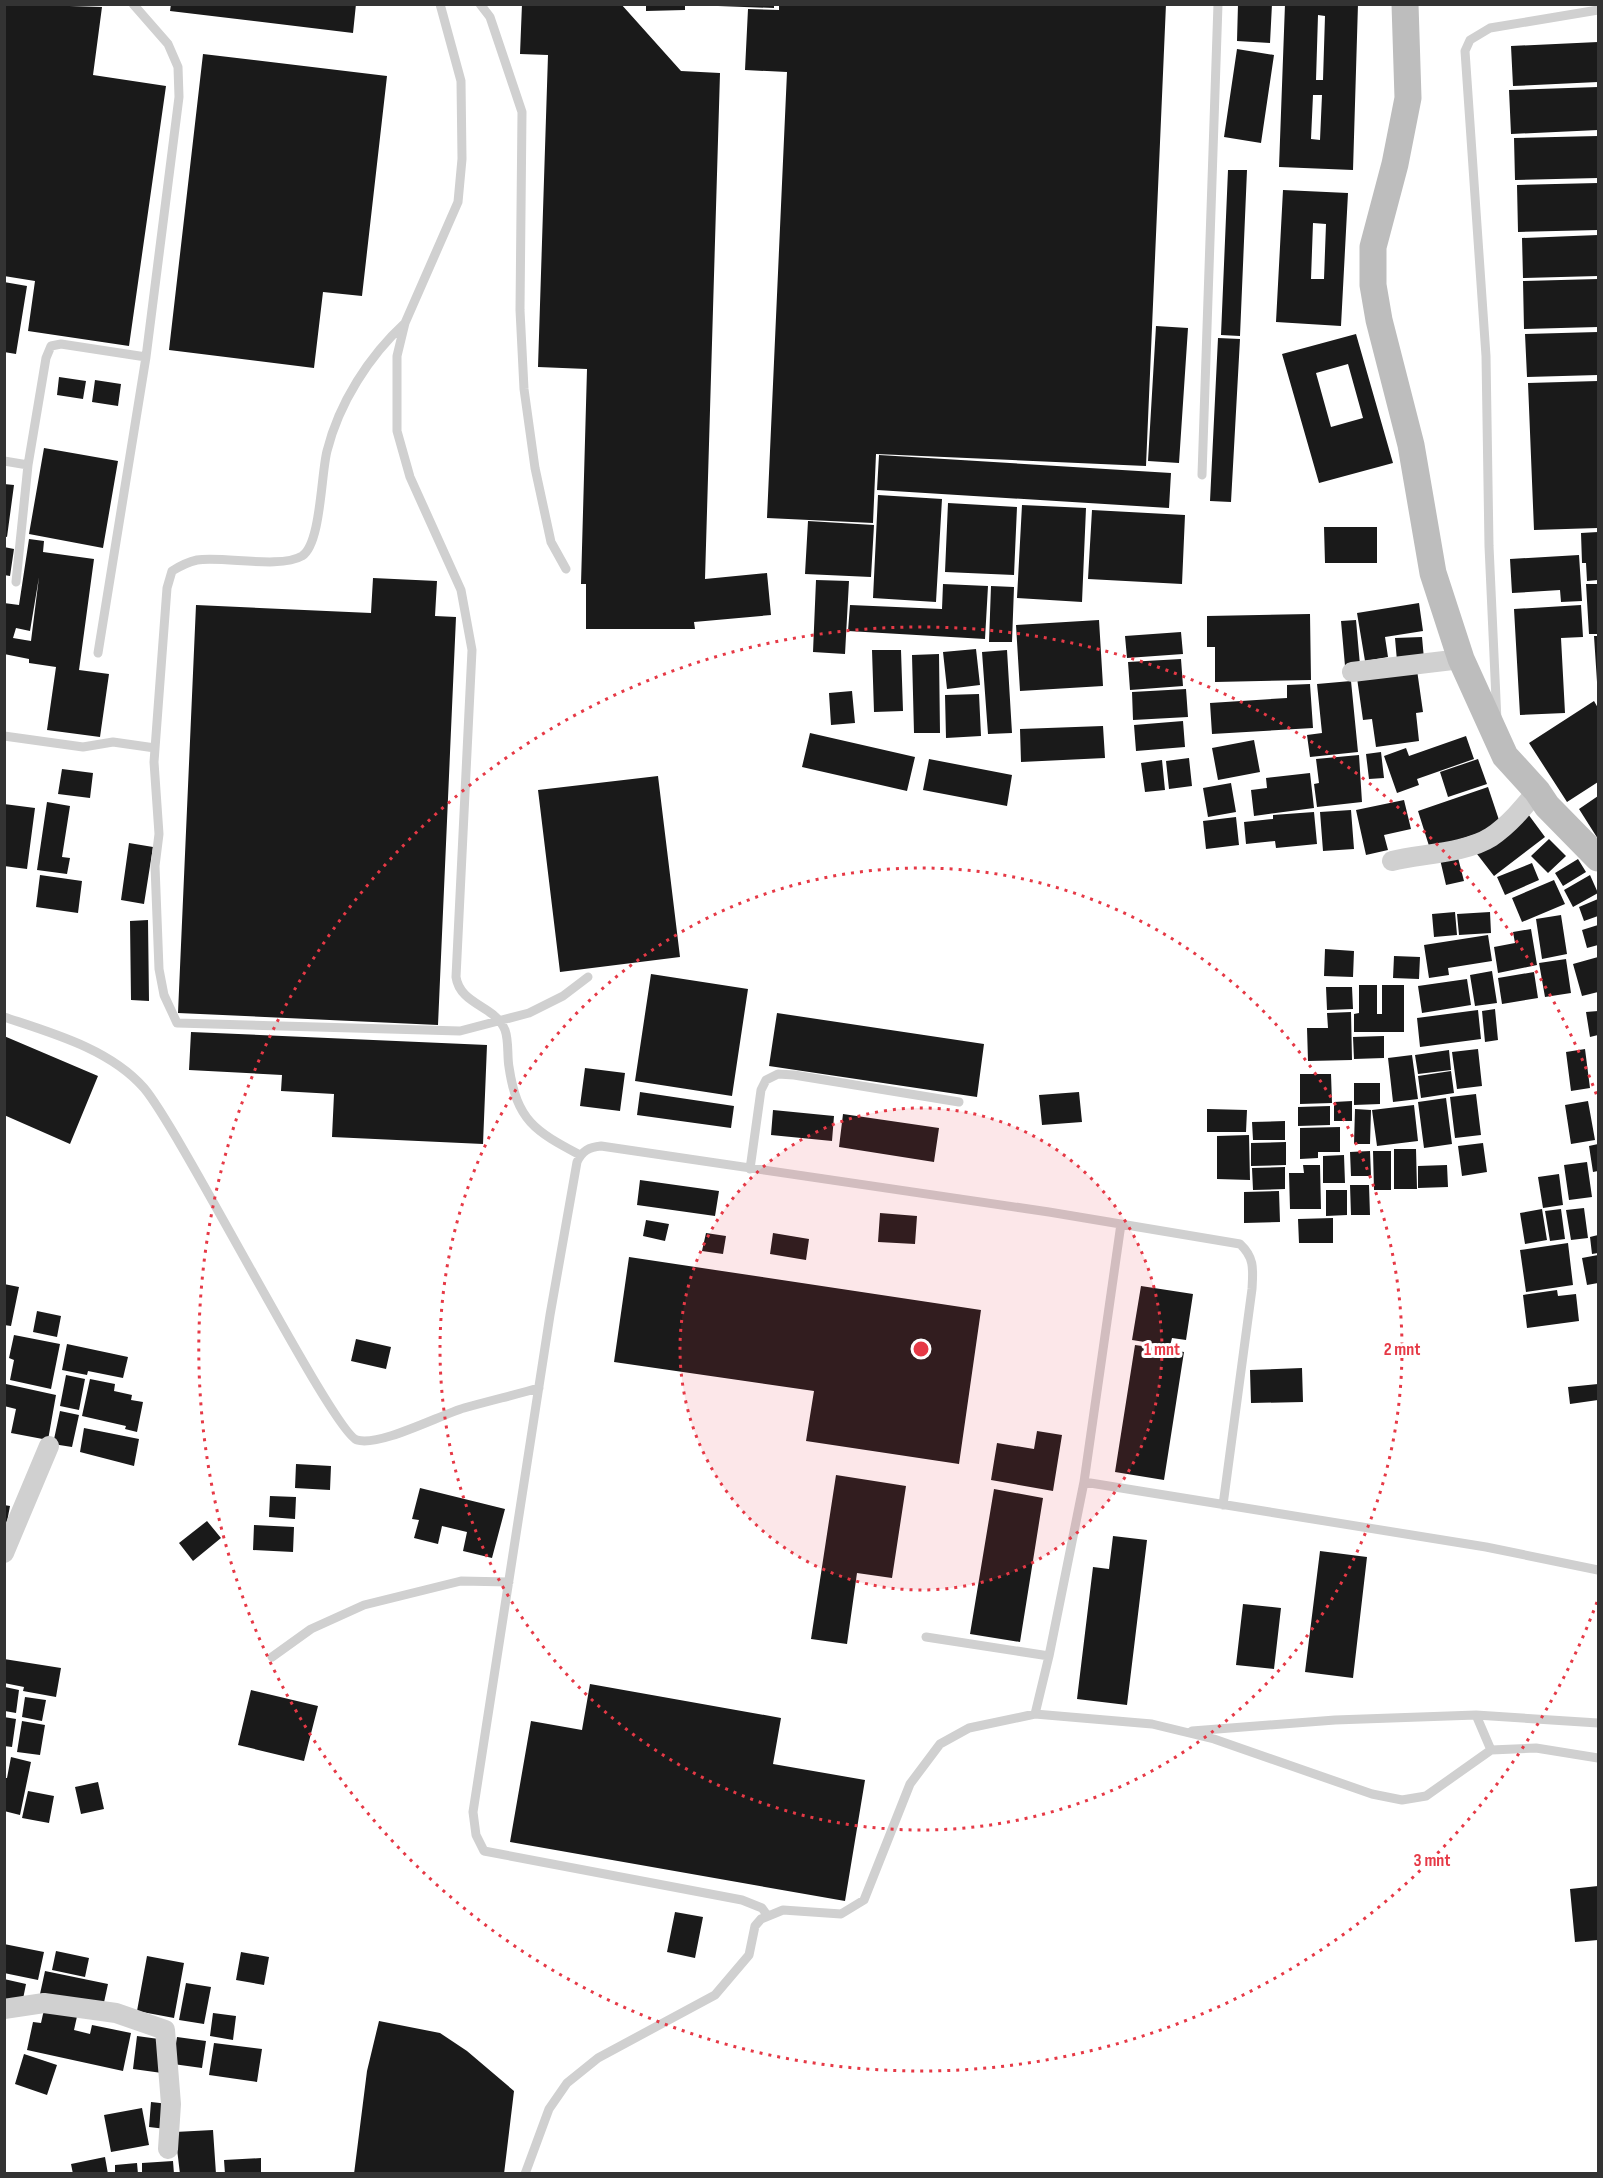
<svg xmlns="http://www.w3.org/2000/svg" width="1603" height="2178" viewBox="0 0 1603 2178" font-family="'Sofia Sans Condensed',sans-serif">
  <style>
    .building { fill: #1a1a1a; fill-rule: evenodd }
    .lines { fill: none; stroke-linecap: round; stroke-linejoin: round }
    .lane { stroke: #d0d0d0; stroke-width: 9 }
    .street { stroke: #d0d0d0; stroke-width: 20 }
    .secondary { stroke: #bdbdbd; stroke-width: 27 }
    .ring { fill: none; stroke: #e63946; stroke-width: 3; stroke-dasharray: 3 6 }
    .centre { fill: #e63946; stroke: #fff; stroke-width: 3 }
    .ring-label { font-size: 18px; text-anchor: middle; font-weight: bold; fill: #e63946; stroke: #fff; stroke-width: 6; stroke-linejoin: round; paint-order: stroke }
  </style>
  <rect width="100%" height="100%" fill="#fff"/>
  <path class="building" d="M4,4L102,7L93,75L166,86L129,346L28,331L35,281L4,276Z
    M171,4H356L353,33L170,11Z
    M522,4H621L681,71L720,73L705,579L767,573L771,615L694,622L695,629H586V584H581L587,369L538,367L548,55L520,54Z
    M646,4H685V10L646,11Z
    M718,4H774V8L718,6Z
    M779,4H1166L1146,466L876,454L873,523L767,518L787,72L745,70L748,9L779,10Z
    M1238,4H1272L1270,43L1237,41Z
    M1285,4H1358L1353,170L1279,167ZM1318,15L1325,16L1323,80H1316ZM1313,95H1322L1320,140L1311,139Z
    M1598,42V82L1513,86L1511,46Z
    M1237,49L1274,55L1261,143L1224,137Z
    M203,54L387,76L362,296L323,292L314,368L169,350Z
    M1598,87V130L1511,134L1509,90Z
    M1598,136V178L1515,180L1514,138Z
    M1228,170H1247L1240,336L1221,335Z
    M1598,183V230L1518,232L1517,185Z
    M1283,190L1348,193L1341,326L1276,322ZM1313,223L1326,224L1324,279H1311Z
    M1598,235V276L1523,278L1522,238Z
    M1598,279V327L1524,329L1523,281Z
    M4,282L27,286L16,354L4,352Z
    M1156,326L1188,328L1179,463L1148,461Z
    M1598,332V375L1527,377L1525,334Z
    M1356,334L1393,463L1319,483L1282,354ZM1348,364L1363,418L1331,427L1316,373Z
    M1218,338L1240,339L1231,502L1210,501Z
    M59,377L86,381L83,399L57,395Z
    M95,380L121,384L118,406L92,402Z
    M1598,381V528L1534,530L1528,383Z
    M44,448L118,461L103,548L29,534Z
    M879,455L1171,473L1169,508L877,490Z
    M4,484L14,485L7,537L4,536Z
    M878,495L942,499L936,602L873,598Z
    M948,503L1017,507L1014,575L945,572Z
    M1022,505L1086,508L1082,602L1017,598Z
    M1092,510L1185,515L1182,584L1088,579Z
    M808,521L874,525L871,577L805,574Z
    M1324,527H1377V563H1325Z
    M1598,532V580L1587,581L1586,563H1582L1581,533Z
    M29,539L44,541L43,552L94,559L79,670L109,674L100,737L47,730L56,667L29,663V659L4,654V603L19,605ZM39,577L31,641L13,638L16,628L30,631Z
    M4,547L14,549L10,576L4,575Z
    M1579,555L1582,601L1561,602L1560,590L1512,593L1510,559Z
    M373,578L437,581L435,616L456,617L438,1025L178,1013L196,605L371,613Z
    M816,580L849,581L845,654L813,652Z
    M943,584L988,586L985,639L848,631L850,605L942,609Z
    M1586,584H1598V634H1589Z
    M991,586L1014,587L1012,642H989Z
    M1419,603L1423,631L1385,637L1388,657L1365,661L1357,613Z
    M1581,605L1583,637L1561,638L1565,713L1520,715L1514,609Z
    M1310,614L1311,680L1215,682V647H1207V616Z
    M1099,620L1103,686L1020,691L1016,625Z
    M1356,620L1360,665L1345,666L1341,621Z
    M1181,632L1183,654L1127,658L1125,636Z
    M1594,636H1598V682H1597Z
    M1422,637L1424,659L1397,661L1395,638Z
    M976,649L980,685L947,689L943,652Z
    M872,650H901L903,711L874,712Z
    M1007,650L1012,733L988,734L982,652Z
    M939,654L940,733H914L912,655Z
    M1181,659L1183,686L1130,690L1128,662Z
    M1417,670L1423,712L1416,713L1419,741L1376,747L1372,719L1363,720L1357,678Z
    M1351,681L1358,752L1310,757L1307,735L1322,733L1317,684Z
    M1310,684L1313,728L1212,734L1210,703L1287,698V685Z
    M1186,689L1188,717L1133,720L1132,692Z
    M852,691L855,723L831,725L829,693Z
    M979,694L981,736L946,738L945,695Z
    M1594,701L1598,708V782L1567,802L1529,743Z
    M1183,721L1185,747L1136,751L1134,725Z
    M1103,726L1105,758L1021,762L1020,729Z
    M810,733L915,757L907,791L802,767Z
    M1466,736L1474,759L1417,779L1419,785L1397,793L1384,756L1406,748L1409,756Z
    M1254,740L1260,772L1218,780L1212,748Z
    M1381,752L1384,778L1369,779L1366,754Z
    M1359,755L1362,802L1317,807L1314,784L1319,783L1316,759Z
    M1189,758L1192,786L1169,789L1166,761Z
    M929,759L1012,775L1007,806L923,790Z
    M1478,759L1487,784L1448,797L1440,772Z
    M1162,760L1165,790L1145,792L1141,763Z
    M62,769L93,773L90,798L58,794Z
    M1310,773L1314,808L1254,816L1251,790L1267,788L1266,778Z
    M658,776L680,957L560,972L538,790Z
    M1231,783L1236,812L1208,817L1203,788Z
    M1488,787L1501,826L1430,849L1418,811Z
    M1598,796V839L1579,809Z
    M1404,800L1411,829L1384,835L1388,850L1366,855L1356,810Z
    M47,802L70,806L62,857L70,858L67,874L37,870Z
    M4,804L35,808L27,869L4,866Z
    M1351,810L1354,849L1323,851L1320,812Z
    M1314,812L1317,844L1276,848L1275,841L1246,844L1244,822L1273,819V815Z
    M1528,814L1545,837L1494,876L1477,854Z
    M1236,817L1239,845L1206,849L1203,821Z
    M1549,839L1566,856L1548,873L1531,856Z
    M129,843L153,847L144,904L121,900Z
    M1456,850L1464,881L1446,885L1439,855Z
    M1578,859L1586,872L1563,886L1555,873Z
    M1532,863L1539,880L1505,895L1497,877Z
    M40,875L82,881L78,913L36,907Z
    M1590,875L1598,893L1573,907L1564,890Z
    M1554,880L1565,904L1522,922L1512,898Z
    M1598,899V916L1584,921L1579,907Z
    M1455,912L1457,935L1434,937L1432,914Z
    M1490,912L1491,933L1459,935L1457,914Z
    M1561,915L1567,954L1542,959L1536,919Z
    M148,920L149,1001L131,1000L130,921Z
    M1598,925V945L1587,948L1582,930Z
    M1531,929L1537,965L1498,973L1494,947L1515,943L1513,932Z
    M1488,935L1492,961L1448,968L1449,975L1429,978L1424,945Z
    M1325,949L1354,951L1353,977L1324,976Z
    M1394,956L1420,957L1419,979L1393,978Z
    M1598,957V992L1582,996L1573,964Z
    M1566,959L1571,993L1545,997L1539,963Z
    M1492,971L1497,1003L1475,1006L1470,975Z
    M1534,972L1538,998L1502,1004L1498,978Z
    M651,974L748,989L732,1096L635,1081Z
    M1467,979L1471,1005L1422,1013L1418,986Z
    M1359,985H1377V1014H1382V985H1404V1032H1354V1014L1359,1013Z
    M1326,987H1352L1353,1009L1327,1010Z
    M1495,1009L1498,1040L1485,1042L1482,1011Z
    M1478,1010L1481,1039L1420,1047L1417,1018Z
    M1598,1011V1035L1590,1037L1586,1012Z
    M1351,1012L1352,1060L1308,1061L1307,1028H1328L1327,1013Z
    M777,1013L984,1044L977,1097L769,1066Z
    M191,1032L487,1045L483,1144L332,1137L334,1094L281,1091L282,1075L189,1070Z
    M4,1036L98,1076L70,1144L4,1115Z
    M1384,1036V1058L1354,1059L1353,1037Z
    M1478,1049L1482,1086L1457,1089L1452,1052Z
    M1585,1049L1590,1088L1571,1091L1566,1052Z
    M1449,1050L1451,1070L1418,1074L1415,1055Z
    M1412,1055L1418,1099L1393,1102L1388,1058Z
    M585,1068L625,1073L620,1111L580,1106Z
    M1451,1071L1454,1093L1421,1098L1418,1076Z
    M1300,1074H1331L1332,1103L1300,1104Z
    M1354,1083H1380V1104L1354,1105Z
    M640,1092L734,1106L731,1128L637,1115Z
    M1079,1092L1082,1122L1042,1125L1039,1095Z
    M1476,1094L1481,1135L1455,1138L1450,1097Z
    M1446,1098L1452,1144L1424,1148L1418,1102Z
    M1352,1101V1121H1334V1102Z
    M1588,1101L1595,1140L1571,1144L1565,1105Z
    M1414,1105L1418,1141L1377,1146L1372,1110Z
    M1330,1106V1125L1298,1126V1107Z
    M1207,1109L1247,1110L1246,1132H1207Z
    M1355,1109L1371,1110L1370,1144H1354Z
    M773,1110L834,1116L832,1141L771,1135Z
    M843,1114L939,1128L934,1162L839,1147Z
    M1285,1121V1140H1253L1252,1122Z
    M1340,1127V1152H1318V1158L1300,1159V1128Z
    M1249,1135L1250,1180L1217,1179V1136Z
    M1286,1142V1165L1251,1166V1143Z
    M1483,1143L1487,1172L1462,1176L1458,1146Z
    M1598,1144V1171L1593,1172L1589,1146Z
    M1394,1149H1416L1417,1189H1394Z
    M1370,1151L1371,1176H1351L1350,1152Z
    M1373,1151H1391V1190H1374Z
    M1344,1155L1345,1183H1323V1156Z
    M1587,1162L1592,1197L1569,1200L1564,1165Z
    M1303,1165H1320L1321,1209H1290L1289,1173H1304Z
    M1447,1165L1448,1187L1418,1188V1166Z
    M1285,1167V1189L1253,1190L1252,1168Z
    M1559,1174L1563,1205L1543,1208L1538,1177Z
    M640,1180L719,1191L715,1216L637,1205Z
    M1350,1185H1369L1370,1215H1351Z
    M1326,1190H1347V1215L1326,1216Z
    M1279,1191L1280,1222L1244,1223V1192Z
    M1584,1208L1588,1238L1571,1240L1566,1210Z
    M1542,1209L1547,1240L1525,1244L1520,1213Z
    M1561,1209L1565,1239L1550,1241L1545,1211Z
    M880,1213L917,1216L915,1244L878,1242Z
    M1333,1218V1243H1299L1298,1219Z
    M646,1220L669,1224L665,1241L643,1236Z
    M706,1233L726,1236L723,1254L702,1251Z
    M773,1233L809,1239L806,1260L770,1254Z
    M1598,1235V1253L1592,1254L1590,1237Z
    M1568,1243L1573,1285L1526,1292L1520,1250Z
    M1598,1255V1283L1587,1285L1582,1258Z
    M629,1257L981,1310L959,1464L806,1441L814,1391L614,1362Z
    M4,1284L19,1287L11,1326L4,1325Z
    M1141,1286L1193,1294L1186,1340L1172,1338L1170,1346L1132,1340Z
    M1557,1290L1558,1296L1576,1294L1579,1321L1527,1328L1523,1295Z
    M37,1311L61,1316L57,1337L33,1332Z
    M14,1335L60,1344L51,1389L10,1380L14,1360L9,1358Z
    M356,1339L391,1347L386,1369L351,1361Z
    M67,1344L128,1357L123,1378L88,1371L87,1375L62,1370Z
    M1135,1345L1184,1352L1164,1480L1115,1472Z
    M1302,1368L1303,1402L1251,1403L1250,1370Z
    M66,1375L85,1379L79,1410L60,1406Z
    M90,1379L115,1384L114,1391L132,1395L131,1400L143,1402L137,1432L125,1429L126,1426L82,1416Z
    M6,1384L56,1395L48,1440L11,1433L16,1409L4,1406Z
    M1598,1384V1400L1570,1404L1568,1387Z
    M60,1411L79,1415L72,1447L53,1444Z
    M84,1428L139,1439L134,1466L80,1452Z
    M1037,1431L1062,1435L1053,1491L991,1480L997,1443L1034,1449Z
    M296,1464L331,1466L330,1490L295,1488Z
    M836,1475L906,1486L892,1578L857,1573L847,1644L811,1639Z
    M420,1488L505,1509L492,1558L463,1551L467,1532L442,1526L438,1544L414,1538L419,1520L412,1519Z
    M994,1489L1043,1498L1020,1642L970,1634Z
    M270,1496L296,1497L295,1519L269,1517Z
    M4,1505L10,1506L6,1527H4Z
    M207,1521L221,1538L193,1561L179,1543Z
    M254,1525L294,1527L293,1552L253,1550Z
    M1113,1536L1147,1540L1127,1705L1077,1699L1093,1567L1109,1569Z
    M1320,1551L1367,1557L1353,1678L1305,1672Z
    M1243,1604L1281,1608L1274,1669L1236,1665Z
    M4,1659L61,1668L56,1697L23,1691L24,1687L4,1683Z
    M590,1684L781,1718L773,1764L865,1780L845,1901L510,1842L531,1721L582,1730Z
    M5,1687L19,1690L16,1713L5,1711Z
    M251,1690L318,1706L304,1761L238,1745Z
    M25,1697L46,1700L42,1721L22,1717Z
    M4,1717L16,1719L12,1747L4,1746Z
    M22,1721L45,1725L40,1755L17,1752Z
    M11,1757L31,1762L20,1815L4,1811V1778H7Z
    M98,1782L104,1809L81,1814L75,1787Z
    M28,1791L54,1796L49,1823L22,1818Z
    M1598,1886V1940L1575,1942L1570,1889Z
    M675,1912L703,1917L695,1958L667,1952Z
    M4,1944L44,1952L38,1980L4,1973Z
    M56,1951L89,1958L85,1977L52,1970Z
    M241,1952L269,1957L264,1985L236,1980Z
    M147,1956L184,1963L174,2018L137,2011Z
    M45,1971L108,1984L103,2007L40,1994Z
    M4,1979L26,1984L22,2004L4,2000Z
    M186,1983L211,1987L204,2024L179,2020Z
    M45,2005L78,2012L74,2030L90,2034L92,2025L131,2033L123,2071L27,2050L33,2022L41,2023Z
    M213,2013L236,2016L233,2040L210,2036Z
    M379,2021L440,2033L467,2051L514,2091L504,2174H354L367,2071Z
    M137,2036L166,2040L162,2073L133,2069Z
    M177,2037L206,2041L202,2068L173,2064Z
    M214,2043L262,2049L257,2082L209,2075Z
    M24,2054L57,2065L47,2095L15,2084Z
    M151,2102L169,2104L166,2129L149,2127Z
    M142,2108L149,2145L111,2152L104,2115Z
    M213,2130L216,2174H180L175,2132Z
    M105,2157L108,2174H73L71,2164Z
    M261,2158V2174H225L224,2160Z
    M173,2161L174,2174H142V2163Z
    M137,2163L138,2174H115V2165Z"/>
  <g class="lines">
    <path class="lane" d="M440,4L461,81L462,159L458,202L405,323L397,356V431L410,477L461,590L472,650L456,977C460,1005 496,1006 505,1030C509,1041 507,1056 509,1067C517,1121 535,1131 580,1155
      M480,4L490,17L522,112L520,310L524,389L535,468L551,542L566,569
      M405,323C369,356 339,403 327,451C321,474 321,544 302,556C280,569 224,556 197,560C188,562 180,566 172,571L167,588L154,762L159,834L155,866L159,969L164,995L177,1023L460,1031L529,1013L563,996L588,977
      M4,461L28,465L46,358L51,346L61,344L146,357
      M1202,475L1218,4
      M16,582L28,465
      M98,653L146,357L179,97L178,67L168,44L133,4
      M1497,721L1489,546L1486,356L1465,51L1470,40L1490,28L1598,10
      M4,736L83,747L113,742L155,748
      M4,1017C52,1033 110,1049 144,1088C182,1133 333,1433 357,1440C379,1447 440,1415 464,1408C489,1401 514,1395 539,1388
      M750,1169L761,1090L766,1080L778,1074L794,1075L959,1102
      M1084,1482L1121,1224
      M926,1637L1049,1656
      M272,1657L311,1629L364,1605L461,1581L509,1582
      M1035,1714L1049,1656L1084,1482L1486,1547L1598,1570
      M1476,1715L1491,1750
      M1192,1731L1335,1720L1476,1715L1598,1723
      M767,1915L762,1908L742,1900L484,1851L476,1835L473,1812L550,1315L577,1162C582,1151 589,1147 601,1146L1049,1212L1240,1244C1255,1258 1253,1270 1252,1289L1223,1505
      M525,2174L549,2109L567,2083L598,2058L715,1995L749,1955L755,1926L761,1919L783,1910L841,1914L864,1900L910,1784L940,1744L969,1728L1035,1714L1152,1724L1214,1739L1372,1794L1402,1800L1426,1796L1491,1750L1536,1748L1598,1758"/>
    <path class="street" d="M1352,672L1461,659
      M1392,861C1421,854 1466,853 1491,837C1509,825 1523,808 1537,791
      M4,1553L49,1446
      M4,2009L44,2003L116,2013L165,2030L171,2104L168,2149"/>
    <path class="secondary" d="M1405,4L1408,98L1395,164L1373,247V285L1379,320L1411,445L1433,573L1461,659L1505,756L1537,791L1547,806L1598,858"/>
  </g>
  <circle cx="921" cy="1349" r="241" fill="#e63946" fill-opacity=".12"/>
  <g class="ring">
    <circle cx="921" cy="1349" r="241"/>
    <circle cx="921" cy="1349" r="481"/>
    <path d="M1597 1602A722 722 0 1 1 1597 1096"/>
  </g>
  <circle cx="921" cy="1349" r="9" class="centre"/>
  <g class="ring-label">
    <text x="1162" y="1355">1 mnt</text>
    <text x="1402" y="1355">2 mnt</text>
    <text x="1432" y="1866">3 mnt</text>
  </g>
  <rect width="1603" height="2178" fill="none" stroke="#333333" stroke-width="12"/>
</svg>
